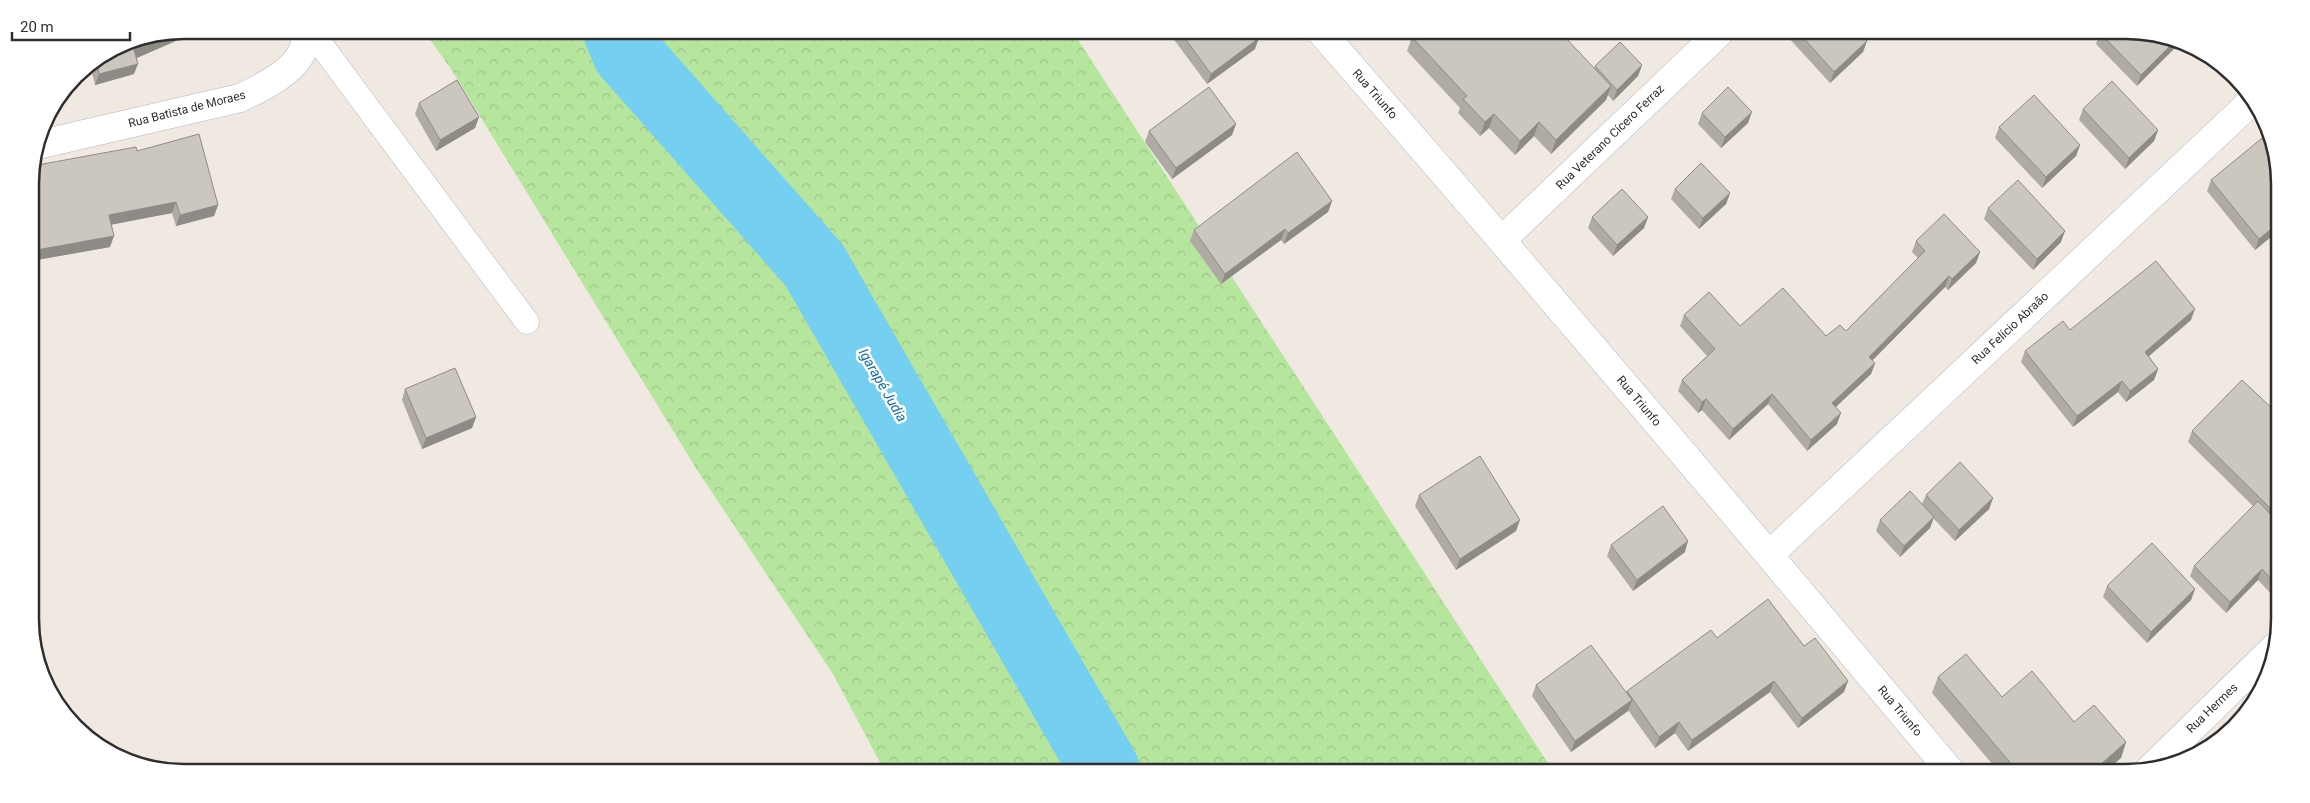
<svg xmlns="http://www.w3.org/2000/svg" width="2310" height="803" viewBox="0 0 2310 803" font-family="Roboto,sans-serif">
  <style>
    .forest { fill: url(#forest-crowns) }
    .lines { fill: none; stroke-linecap: round; stroke-linejoin: round }
    .river { stroke: #75cff0; stroke-width: 70 }
    .lane-casing { stroke: #b4b7c1; stroke-width: 25 }
    .street-casing { stroke: #b4b7c1; stroke-width: 29 }
    .secondary-casing { stroke: #b4b7c1; stroke-width: 29 }
    .lane { stroke: #fff; stroke-width: 24 }
    .street { stroke: #fff; stroke-width: 28 }
    .secondary { stroke: #fff; stroke-width: 28 }
    .wall { fill: #afaba4 }
    .shaded-wall { fill: #8e8b86 }
    .building { fill: #cbc7bf; stroke: #8e8b86 }
    .labels { text-anchor: middle; dominant-baseline: central; stroke-width: 5; stroke-linejoin: round; paint-order: stroke }
    .street-label { font-size: 12px; fill: #2e2e2e; stroke: #fff }
    .water-label { font-size: 14px; font-style: italic; fill: #0d6fa3; stroke: #fff }
    .rim { fill: none; stroke: #2e2e2e; stroke-width: 2.5 }
  </style>
  <defs>
    <pattern id="forest-crowns" width="20" height="18" patternUnits="userSpaceOnUse" patternTransform="scale(1.25)"><rect width="20" height="18" fill="#b6e59e"/><path d="M2 6a3 3 0 1 1 6 0M12 15a3 3 0 1 1 6 0" fill="none" stroke="#9dc588"/></pattern>
  </defs>
  <rect width="100%" height="100%" fill="#efe9e1"/>
  <path class="forest" d="M424,31L1073,32L1553,771L884,770L833,674L699,473L451,69Z"/>
  <g class="lines">
    <path class="river" d="M618,31L627,53L814,265L1105,770"/>
    <defs>
      <path id="lane" d="M310,30L527,322"/>
      <path id="street" d="M37,145L240,98C261,88 293,73 303,50C305,44 306,37 307,30
        M1770,554L2251,102
        M2149,770L2275,647"/>
      <path id="secondary" d="M1322,33C1535,277 1744,524 1951,772
        M1502,240L1718,34"/>
    </defs>
    <use href="#lane" class="lane-casing"/>
    <use href="#street" class="street-casing"/>
    <use href="#secondary" class="secondary-casing"/>
    <use href="#lane" class="lane"/>
    <use href="#street" class="street"/>
    <use href="#secondary" class="secondary"/>
  </g>
  <path class="wall" d="M184,30H201L136,58L134,74L95,85L90,65L125,42Z
    M1136,33H1150L1142,40Z
    M1169,33H1255V49L1207,84Z
    M1788,34H1861L1867,41L1863,52L1830,83L1787,36Z
    M2099,35H2166L2137,86L2096,44Z
    M1412,37L1594,68L1595,66L1642,65L1638,76L1613,101L1608,95L1606,100L1551,154L1534,136L1515,155L1489,128L1480,136L1458,113L1460,108L1407,51Z
    M419,103L479,117L475,128L436,151L415,114Z
    M2083,109L2158,130L2154,141L2125,169L2079,120Z
    M1702,113L1748,123L1721,148L1698,124Z
    M1236,124L1232,135L1172,179L1145,142L1149,131Z
    M1999,127L2080,145L2076,156L2042,188L1995,138Z
    M137,151L218,205L214,216L176,226L172,213L111,224L110,247L31,261Z
    M2277,154V232L2255,250L2207,191L2211,180Z
    M1675,189L1730,193L1726,204L1699,229L1671,199Z
    M1332,201L1328,212L1284,244L1281,240L1221,284L1190,241L1194,230Z
    M1988,208L2061,242L2033,270L1984,219Z
    M1592,217H1648L1644,228L1613,256L1588,228Z
    M1916,241L1980,252L1976,263L1948,290L1945,287L1872,360L1875,363L1871,374L1836,407L1837,424L1807,451L1768,404L1729,440L1702,410L1698,413L1678,391L1682,380L1707,356L1680,326L1684,315L1740,326L1826,336L1846,331L1918,258L1912,252Z
    M2191,320L2149,356L2158,369L2154,380L2126,402L2118,392L2073,427L2021,362L2025,351L2070,330Z
    M405,389L476,417L472,428L422,449L402,400Z
    M2276,412L2275,509L2270,514L2275,519V598L2258,580L2226,613L2190,576L2194,566L2253,506L2188,442L2192,431Z
    M1419,495L1516,531L1456,570L1415,506Z
    M1926,495L1993,498L1989,509L1955,541L1933,518L1930,528L1900,557L1876,531L1880,520L1922,504Z
    M1611,545L1685,552L1633,591L1607,556Z
    M2107,586L2195,589L2191,600L2147,643L2103,597Z
    M1717,638L1804,646L1844,692L1798,728L1770,692L1688,751L1675,733L1655,748L1628,710V711L1571,752L1532,696L1536,685L1626,693L1627,691Z
    M1938,677L2002,697L2126,742L2121,758L2103,773L1999,772L1932,693Z"/>
  <path class="shaded-wall" d="M184,30H201L130,61L134,50L177,31Z
    M1144,33H1150L1142,40Z
    M1259,38L1255,49L1207,84L1211,74Z
    M2176,40L2181,42L2137,86L2141,75Z
    M1867,41L1863,52L1830,83L1834,72Z
    M138,64L134,74L95,85L99,74Z
    M1642,65L1638,76L1613,101L1617,90Z
    M1611,86L1606,100L1551,154L1556,140Z
    M1752,112L1748,123L1721,148L1725,137Z
    M1494,114L1489,128L1480,136L1485,122Z
    M479,117L475,128L436,151L440,140Z
    M1539,122L1534,136L1515,155L1520,141Z
    M1236,124L1232,135L1172,179L1176,168Z
    M2158,130L2154,141L2125,169L2129,158Z
    M2080,145L2076,156L2042,188L2046,177Z
    M1730,193L1726,204L1699,229L1703,218Z
    M1332,201L1328,212L1284,244L1288,233Z
    M176,202L172,213L105,226L109,215Z
    M218,205L214,216L176,226L180,215Z
    M1648,217L1644,228L1613,256L1617,245Z
    M2277,224V232L2255,250L2259,239Z
    M1285,229L1281,240L1221,284L1225,274Z
    M2065,231L2061,242L2033,270L2037,259Z
    M114,236L110,247L31,261V251Z
    M1980,252L1976,263L1948,290L1952,279Z
    M1949,276L1945,287L1865,368L1869,357Z
    M2195,309L2191,320L2142,362L2145,352Z
    M1875,363L1871,374L1828,414L1832,403Z
    M2158,369L2154,380L2126,402L2130,391Z
    M2122,381L2118,392L2073,427L2077,416Z
    M1772,394L1768,404L1729,440L1733,429Z
    M1706,399L1702,410L1698,413L1702,402Z
    M1841,413L1837,424L1807,451L1811,440Z
    M476,417L472,428L422,449L426,438Z
    M1993,498L1989,509L1955,541L1959,530Z
    M2275,502V509L2266,519L2270,508Z
    M1934,517L1930,528L1900,557L1904,546Z
    M1520,520L1516,531L1456,570L1460,559Z
    M1688,541L1685,552L1633,591L1637,580Z
    M2262,569L2258,580L2226,613L2230,602Z
    M2195,589L2191,600L2147,643L2151,632Z
    M1774,681L1770,692L1688,751L1692,740Z
    M1848,681L1844,692L1798,728L1802,718Z
    M1632,700L1628,711L1571,752L1575,741Z
    M1679,722L1675,733L1655,748L1659,737Z
    M2126,742L2121,758L2103,773H2091Z"/>
  <path class="building" d="M177,31L134,50L138,64L99,74L96,61L125,42Z
    M1181,33H1255L1259,38L1211,74Z
    M1416,33L1562,34L1611,86L1556,140L1539,122L1520,141L1494,114L1485,122L1463,99L1467,96L1412,37Z
    M1800,34H1861L1867,41L1834,72Z
    M2102,35H2166L2176,40L2141,75Z
    M1620,42L1642,65L1617,90L1595,66Z
    M457,80L479,117L440,140L419,103Z
    M2112,81L2158,130L2129,158L2083,109Z
    M1209,87L1236,124L1176,168L1149,131Z
    M1728,87L1752,112L1725,137L1702,113Z
    M2034,95L2080,145L2046,177L1999,127Z
    M199,134L218,205L180,215L176,202L109,215L114,236L31,251L30,174L32,166L136,147L137,151Z
    M2267,134L2277,154V224L2259,239L2211,180Z
    M1297,152L1332,201L1288,233L1285,229L1225,274L1194,230Z
    M1701,163L1730,193L1703,218L1675,189Z
    M2018,180L2065,231L2037,259L1988,208Z
    M1622,189L1648,217L1617,245L1592,217Z
    M1944,214L1980,252L1952,279L1949,276L1869,357L1875,363L1832,403L1841,413L1811,440L1772,394L1733,429L1706,399L1702,402L1682,380L1715,349L1684,315L1709,292L1740,326L1783,288L1826,336L1840,325L1846,331L1925,251L1916,241Z
    M2156,261L2195,309L2145,352L2158,369L2130,391L2122,381L2077,416L2025,351L2063,321L2070,330Z
    M455,368L476,417L426,438L405,389Z
    M2242,380L2276,412L2275,502L2270,508L2192,431Z
    M1480,456L1520,520L1460,559L1419,495Z
    M1960,462L1993,498L1959,530L1926,495Z
    M1910,491L1934,517L1904,546L1880,520Z
    M2258,501L2275,519V583L2262,569L2230,602L2194,566Z
    M1663,506L1688,541L1637,580L1611,545Z
    M2152,543L2195,589L2151,632L2107,586Z
    M1768,599L1804,646L1815,638L1848,681L1802,718L1774,681L1692,740L1679,722L1659,737L1627,691L1711,630L1717,638Z
    M1591,645L1632,700L1575,741L1536,685Z
    M1966,654L2002,697L2032,671L2074,722L2094,705L2126,742L2091,773L2018,772L1938,677Z"/>
  <g class="labels">
    <g class="street-label">
      <text transform="translate(1375 94) rotate(49)">Rua Triunfo</text>
      <text transform="translate(187 109) rotate(-14)">Rua Batista de Moraes</text>
      <text transform="translate(1610 137) rotate(-44)">Rua Veterano Cícero Ferraz</text>
      <text transform="translate(2010 328) rotate(-43)">Rua Felício Abraão</text>
      <text transform="translate(1639 401) rotate(50)">Rua Triunfo</text>
      <text transform="translate(2212 708) rotate(-44)">Rua Hermes</text>
      <text transform="translate(1900 711) rotate(50)">Rua Triunfo</text>
    </g>
    <g class="water-label">
      <text transform="translate(883 385) rotate(60)">Igarapé Judia</text>
    </g>
  </g>
  <path d="M0 0H2310V803H0ZM184 39H2126A145 145 0 0 1 2271 184V619A145 145 0 0 1 2126 764H184A145 145 0 0 1 39 619V184A145 145 0 0 1 184 39Z" fill="#fff" fill-rule="evenodd"/>
  <path class="rim" d="M184 39H2126A145 145 0 0 1 2271 184V619A145 145 0 0 1 2126 764H184A145 145 0 0 1 39 619V184A145 145 0 0 1 184 39Z"/>
  <path d="M12 32v8h118v-8" fill="none" stroke="#2e2e2e" stroke-width="2.5"/>
  <text x="20" y="32" font-size="15" fill="#2e2e2e" stroke="#ffffff" stroke-width="4" paint-order="stroke">20 m</text>
</svg>
